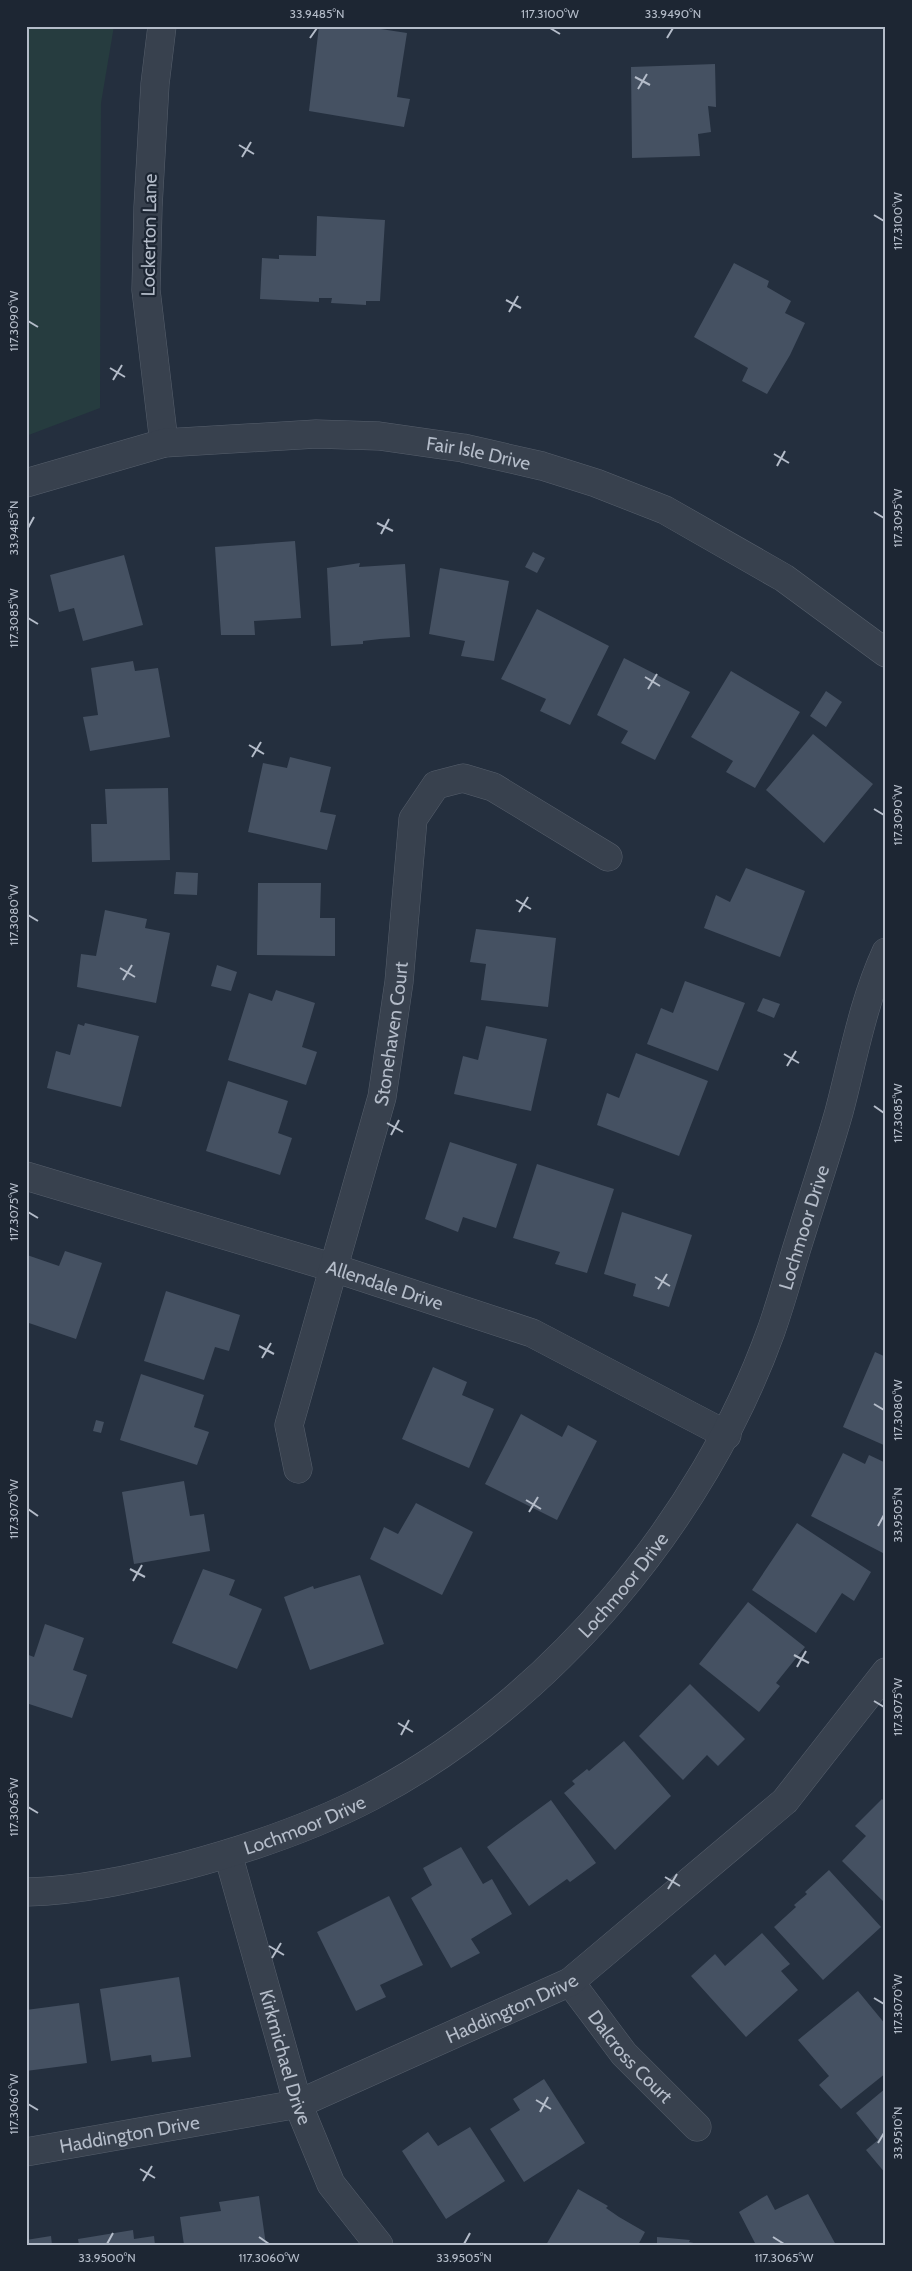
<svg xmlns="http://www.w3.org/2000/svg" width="912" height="2271" viewBox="0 0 912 2271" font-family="Cabin,sans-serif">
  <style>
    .green { fill: #263c3f }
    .building { fill: #455162 }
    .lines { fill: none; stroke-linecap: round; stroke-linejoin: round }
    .minor-casing { stroke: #565f6c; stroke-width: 29 }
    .minor { stroke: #38414e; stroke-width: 28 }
    .ticks { fill: none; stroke: #b4bcc9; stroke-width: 2 }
    .labels { text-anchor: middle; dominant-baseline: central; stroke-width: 4.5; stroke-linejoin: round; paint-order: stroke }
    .street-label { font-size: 19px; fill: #b4bcc9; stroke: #1d2633 }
    .neatline { fill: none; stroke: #b4bcc9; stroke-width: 2 }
    .ticks-label { font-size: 12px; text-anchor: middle; fill: #b4bcc9 }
  </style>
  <rect width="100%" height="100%" fill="#242f3e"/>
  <path class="green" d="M26,26H114L101,103L100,408L26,436Z"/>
  <path class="building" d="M319,26H361L407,33L397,97L410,99L404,127L309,111Z
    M715,64L716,107L708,106L711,132L698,134L700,156L632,158L631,67Z
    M317,216L385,220L380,301H366V305L331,303L332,298H319V302L260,299L262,258L279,259V255L316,256Z
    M734,263L769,281L767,287L791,301L785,313L805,323L790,355L767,394L742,381L748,368L694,337Z
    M295,541L301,618L254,621L255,635H221L215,547Z
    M533,552L545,558L537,573L525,567Z
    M124,555L143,625L83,641L74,608L59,612L50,575Z
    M360,563L359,567L405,564L410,637L380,639L363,641V644L331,646L327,568Z
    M440,568L509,581L494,661L461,656L465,641L429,634Z
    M537,609L609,646L570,725L540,711L546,699L501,679Z
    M624,658L690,692L655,760L621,743L628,731L597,715Z
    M133,661L135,671L158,668L170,737L90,751L83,717L98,715L91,668Z
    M731,671L800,712L755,788L726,772L733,761L691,737Z
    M826,691L842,702L826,727L810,716Z
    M813,734L873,784L824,843L766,790Z
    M290,757L331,767L320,812L336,815L327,850L248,832L263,763L287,768Z
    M168,788L170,860L92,862L91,824H107L105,789Z
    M746,868L805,891L780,957L704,928L716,895L730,902Z
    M176,872L198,873L197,895L174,894Z
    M258,883H321L320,918H335V956L257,955Z
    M105,910L147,919L145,928L170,933L156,1003L77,987L81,954L96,956Z
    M476,929L556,938L548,1007L481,1000L486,964L470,962Z
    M217,965L237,972L231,991L211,986Z
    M685,981L745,1003L718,1071L647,1044L661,1008L673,1013Z
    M276,990L315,1003L302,1047L317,1052L306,1085L228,1060L249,993L272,1001Z
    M763,998L780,1004L774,1018L757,1011Z
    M85,1023L139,1036L121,1107L47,1088L56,1051L70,1055L78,1024L84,1026Z
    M486,1026L547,1039L531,1111L454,1094L463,1056L478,1060Z
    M636,1053L708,1081L679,1156L597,1125L607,1093L619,1098Z
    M228,1081L288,1101L278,1133L292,1138L280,1175L206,1151Z
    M450,1142L517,1164L496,1228L463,1217L458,1232L425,1219Z
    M537,1164L614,1189L587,1273L555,1264L560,1252L513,1238Z
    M622,1212L692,1235L669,1307L633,1296L636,1284L604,1274Z
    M65,1251L102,1263L76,1339L26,1322L27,1255L59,1266Z
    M166,1291L240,1315L229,1351L215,1347L204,1380L144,1361Z
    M875,1352L886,1357V1446L843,1427Z
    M433,1367L467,1382L462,1395L494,1409L469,1468L402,1439Z
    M141,1374L204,1395L194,1427L209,1432L197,1465L120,1440Z
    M521,1414L562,1437L568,1425L597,1441L557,1520L485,1484Z
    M96,1420L104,1422L101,1433L93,1431Z
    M843,1453L865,1464L869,1455L886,1463V1547L883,1553L811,1516Z
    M184,1481L190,1516L204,1514L210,1551L134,1564L122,1492Z
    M416,1503L473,1532L442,1595L370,1559L384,1527L398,1534Z
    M797,1523L871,1572L854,1601L842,1593L816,1633L752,1590Z
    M203,1569L235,1580L229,1595L262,1609L237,1669L172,1643Z
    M360,1575L384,1644L310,1670L284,1597L313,1586L314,1589Z
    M748,1602L805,1647L776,1683L780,1686L759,1712L699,1664Z
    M45,1624L84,1638L73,1670L87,1675L72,1718L26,1703V1654L34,1657Z
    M690,1684L745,1739L718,1766L707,1755L683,1780L639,1736Z
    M624,1741L671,1796L615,1850L564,1793L575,1784L572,1781L587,1769L589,1771Z
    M882,1799L886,1803V1904L842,1861L866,1836L855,1826Z
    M551,1800L596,1863L570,1882L567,1879L529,1906L487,1847Z
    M461,1847L483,1884L492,1879L512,1914L471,1939L480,1953L451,1968L411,1898L432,1885L423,1868Z
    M829,1870L881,1927L823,1980L774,1927L796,1907L794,1905L807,1894L805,1892Z
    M389,1896L423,1965L380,1985L386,1997L356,2011L317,1932Z
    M762,1933L790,1964L781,1971L798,1990L746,2037L691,1976L715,1954L725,1966Z
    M179,1977L191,2057L152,2062L151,2055L111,2061L100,1989Z
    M858,1991L886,2025V2073L841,2109L819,2085L829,2076L798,2040Z
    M79,2003L87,2063L26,2071V2010Z
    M544,2079L585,2143L524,2182L490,2129L520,2110L513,2099Z
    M886,2088V2174L866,2150L878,2140L856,2113Z
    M470,2127L505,2181L446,2219L402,2151L428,2132L438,2146Z
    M578,2189L608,2206L606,2208L619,2217L645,2232L638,2245H546Z
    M808,2194L836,2245H756L739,2212L767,2195L775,2210Z
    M259,2196L266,2245H184L180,2217L221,2211L219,2202Z
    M133,2230L134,2239L154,2236L155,2245H79L78,2239Z
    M51,2236L52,2245H26V2240Z
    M657,2237L690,2240L689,2242L703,2245H657Z"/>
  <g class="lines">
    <defs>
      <g id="minor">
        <path d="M162,26L155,84L148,207L146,290L164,443"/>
        <path id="s1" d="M26,483L164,443L316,434L379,436L463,448L542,466L596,483L665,510L784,578L886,653"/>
        <path id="s2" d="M26,1176L334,1268L532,1333L727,1435"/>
        <path id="s3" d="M298,1469L289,1425L382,1097L399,982L413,819L436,785L463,778L493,787L608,857"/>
        <path id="s4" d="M228,1854L298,2104L331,2184L379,2245"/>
        <path id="s5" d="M26,1892C79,1891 132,1879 184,1866C248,1849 313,1827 372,1796C551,1702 703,1520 771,1331C782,1300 790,1269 800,1238C813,1196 827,1154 839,1112C853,1059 863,1002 886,952"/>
        <path id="s6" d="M570,1982L624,2054L697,2127"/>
        <path id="s7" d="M26,2152L298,2104L570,1982L785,1801L886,1672"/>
      </g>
    </defs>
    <use href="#minor" class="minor-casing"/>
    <use href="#minor" class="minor"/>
  </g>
  <path class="ticks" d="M550,28L560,34M310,38L317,28M667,38L673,28M635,77L650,85M638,89L647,74M239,145L254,154M242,157L251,142M874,215L884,221M506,300L521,308M509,312L518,296M28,321L38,327M110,368L125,377M113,380L122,365M774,454L789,463M777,466L785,451M874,512L884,518M377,523L393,531M28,528L34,517M381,534L389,519M28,618L38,624M645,677L660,686M648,689L657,674M249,745L264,754M252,757L261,742M874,809L884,815M516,900L531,909M519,912L528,897M28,915L38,921M120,968L135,977M123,980L132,965M784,1054L799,1063M787,1066L796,1051M874,1106L884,1113M387,1123L403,1132M391,1135L399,1120M28,1212L38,1218M655,1277L670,1286M658,1289L667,1274M259,1346L274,1354M262,1358L271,1343M874,1404L884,1410M526,1500L541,1509M28,1509L38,1516M529,1512L538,1497M878,1526L884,1515M130,1569L145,1577M133,1581L142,1565M794,1655L809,1663M797,1667L806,1651M874,1701L884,1707M398,1723L413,1732M401,1735L409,1720M28,1807L38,1813M665,1877L680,1886M668,1889L677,1874M269,1946L284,1955M272,1958L281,1943M874,1998L884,2004M536,2100L551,2109M28,2104L38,2110M540,2112L548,2097M878,2143L884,2133M140,2169L155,2178M143,2181L152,2166M259,2237L269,2244M773,2237L784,2244M107,2244L113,2233M464,2244L470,2233"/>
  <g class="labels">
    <g class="street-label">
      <text transform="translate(149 235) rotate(-89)">Lockerton Lane</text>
      <text stroke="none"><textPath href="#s1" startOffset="460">Fair Isle Drive</textPath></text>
      <text stroke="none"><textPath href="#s3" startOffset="450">Stonehaven Court</textPath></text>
      <text stroke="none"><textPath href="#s5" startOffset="1096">Lochmoor Drive</textPath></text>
      <text stroke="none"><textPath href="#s2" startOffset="375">Allendale Drive</textPath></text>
      <text stroke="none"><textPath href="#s5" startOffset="692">Lochmoor Drive</textPath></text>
      <text stroke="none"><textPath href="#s5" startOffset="288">Lochmoor Drive</textPath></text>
      <text stroke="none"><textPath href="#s7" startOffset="510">Haddington Drive</textPath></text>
      <text stroke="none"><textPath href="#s6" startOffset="96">Dalcross Court</textPath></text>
      <text stroke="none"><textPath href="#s4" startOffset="211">Kirkmichael Drive</textPath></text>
      <text stroke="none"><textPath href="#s7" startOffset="105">Haddington Drive</textPath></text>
    </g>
  </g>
  <rect width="912" height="2271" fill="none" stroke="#1d2633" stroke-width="55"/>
  <rect x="28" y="28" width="856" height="2216" class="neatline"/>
  <g class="ticks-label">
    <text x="317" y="18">33.9485°N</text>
    <text x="550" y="18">117.3100°W</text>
    <text x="673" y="18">33.9490°N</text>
    <text transform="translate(898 221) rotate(-90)" y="4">117.3100°W</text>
    <text transform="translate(14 321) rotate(-90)" y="4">117.3090°W</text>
    <text transform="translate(898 518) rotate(-90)" y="4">117.3095°W</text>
    <text transform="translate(14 528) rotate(-90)" y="4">33.9485°N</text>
    <text transform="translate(14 618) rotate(-90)" y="4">117.3085°W</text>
    <text transform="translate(898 815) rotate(-90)" y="4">117.3090°W</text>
    <text transform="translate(14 915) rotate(-90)" y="4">117.3080°W</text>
    <text transform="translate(898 1113) rotate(-90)" y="4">117.3085°W</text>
    <text transform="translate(14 1212) rotate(-90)" y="4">117.3075°W</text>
    <text transform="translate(898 1410) rotate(-90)" y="4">117.3080°W</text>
    <text transform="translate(14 1509) rotate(-90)" y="4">117.3070°W</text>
    <text transform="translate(898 1515) rotate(-90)" y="4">33.9505°N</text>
    <text transform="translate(898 1707) rotate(-90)" y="4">117.3075°W</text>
    <text transform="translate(14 1807) rotate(-90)" y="4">117.3065°W</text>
    <text transform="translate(898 2004) rotate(-90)" y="4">117.3070°W</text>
    <text transform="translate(14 2104) rotate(-90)" y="4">117.3060°W</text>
    <text transform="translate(898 2133) rotate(-90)" y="4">33.9510°N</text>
    <text x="107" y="2262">33.9500°N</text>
    <text x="269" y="2262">117.3060°W</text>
    <text x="464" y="2262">33.9505°N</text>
    <text x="784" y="2262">117.3065°W</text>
  </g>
</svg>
